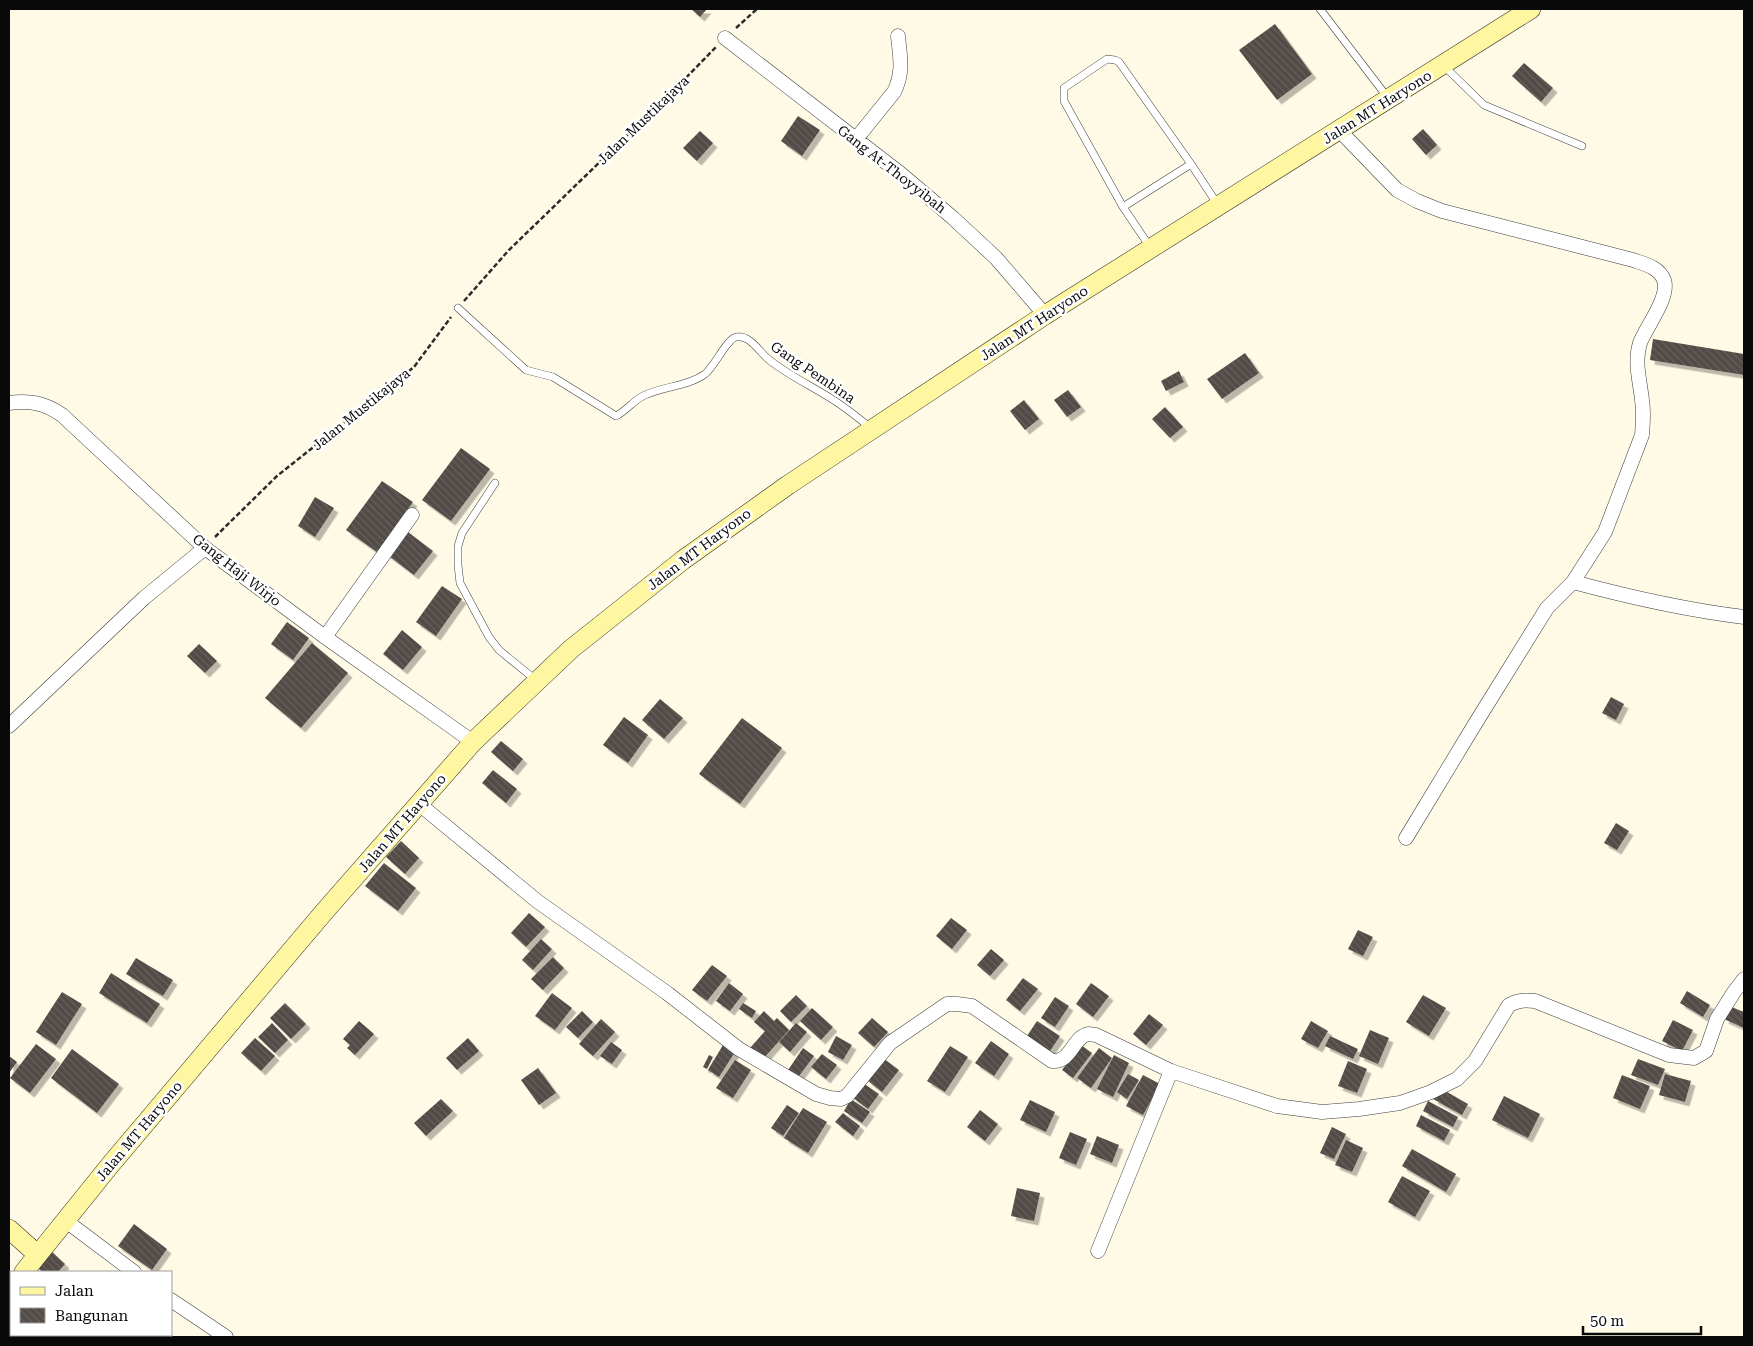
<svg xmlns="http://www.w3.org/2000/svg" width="1753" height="1346" viewBox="0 0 1753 1346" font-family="'Roboto Serif',serif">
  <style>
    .building { fill: url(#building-back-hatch); filter: url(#shadow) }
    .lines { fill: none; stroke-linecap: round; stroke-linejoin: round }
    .lane-casing { stroke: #3c3c3c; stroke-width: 8 }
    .street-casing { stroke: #3c3c3c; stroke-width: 15 }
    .secondary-casing { stroke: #2b2b2b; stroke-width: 20 }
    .path { stroke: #2b2b2b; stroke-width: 2.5; stroke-dasharray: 5 2.5; stroke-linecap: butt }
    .lane { stroke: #fff; stroke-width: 7 }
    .street { stroke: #fff; stroke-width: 14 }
    .secondary { stroke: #fff6a1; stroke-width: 19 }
    .labels { text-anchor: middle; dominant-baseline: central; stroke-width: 5; stroke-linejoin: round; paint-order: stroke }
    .street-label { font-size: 14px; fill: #090909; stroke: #fff }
  </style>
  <defs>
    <pattern id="building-back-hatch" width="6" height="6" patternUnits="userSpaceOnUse" patternTransform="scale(1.25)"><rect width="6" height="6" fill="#524b46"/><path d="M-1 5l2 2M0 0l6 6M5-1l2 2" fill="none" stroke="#66605c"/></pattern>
    <filter id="shadow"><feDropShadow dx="4.5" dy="4.5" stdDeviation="0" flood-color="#0004"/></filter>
  </defs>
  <rect width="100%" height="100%" fill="#fffae6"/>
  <path class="building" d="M691,9H707L700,17Z
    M1275,24L1312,74L1277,100L1239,50Z
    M1524,63L1553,88L1541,102L1512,76Z
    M798,116L820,130L802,156L781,141Z
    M1423,129L1437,145L1426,155L1412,139Z
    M700,131L713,143L697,161L683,148Z
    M1653,339L1744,354V375L1650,360Z
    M1245,353L1259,373L1222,399L1207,379Z
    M1179,371L1184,382L1166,391L1161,381Z
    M1068,390L1081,407L1067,417L1054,400Z
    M1024,400L1039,419L1025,430L1010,411Z
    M1165,407L1183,427L1170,438L1152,419Z
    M461,448L490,469L451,521L422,500Z
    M382,481L413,502L377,552L346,530Z
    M315,497L334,508L315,537L298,526Z
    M404,529L433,551L414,575L385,553Z
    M442,586L462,599L436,636L416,622Z
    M287,622L309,638L293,660L271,644Z
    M402,630L422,647L403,670L383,654Z
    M312,643L348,673L301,728L265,698Z
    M199,644L217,661L205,673L187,656Z
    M1611,697L1624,704L1616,720L1602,713Z
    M660,699L683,718L664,739L642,720Z
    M624,717L648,735L628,763L603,745Z
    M742,718L782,748L740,804L699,774Z
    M501,741L523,759L513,771L491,752Z
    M493,770L517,789L506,803L482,783Z
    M1616,823L1629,831L1617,850L1604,843Z
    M401,841L419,858L405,874L386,857Z
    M384,863L416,888L398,911L365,886Z
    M529,913L545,927L526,947L511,933Z
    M951,918L967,930L952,949L936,936Z
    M1358,930L1373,937L1363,956L1348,949Z
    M541,939L552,949L533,970L522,960Z
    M991,949L1004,960L990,976L977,965Z
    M553,957L564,968L543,990L531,979Z
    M136,958L173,980L163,996L126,974Z
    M712,965L727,976L707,1001L692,990Z
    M111,973L160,1004L147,1023L99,993Z
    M1023,978L1038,989L1020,1011L1006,1000Z
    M729,983L743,994L730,1011L716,1001Z
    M1091,983L1109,996L1093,1017L1076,1004Z
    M1687,991L1710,1005L1703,1017L1680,1003Z
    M62,992L82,1004L56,1045L36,1032Z
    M552,993L572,1008L555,1030L535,1016Z
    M796,995L807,1006L791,1022L780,1011Z
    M1423,995L1446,1008L1429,1036L1406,1022Z
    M1055,997L1069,1006L1055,1027L1041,1018Z
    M285,1003L306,1024L291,1039L270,1018Z
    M743,1003L756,1011L752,1018L739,1009Z
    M1729,1006L1744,1012V1028L1724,1019Z
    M812,1008L833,1027L821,1040L800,1021Z
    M582,1011L593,1022L578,1038L566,1027Z
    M764,1011L774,1021L777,1018L789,1030L763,1059L750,1048L765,1031L754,1022Z
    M1149,1014L1163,1025L1146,1045L1133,1034Z
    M872,1018L888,1032L874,1047L858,1033Z
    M601,1019L615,1032L593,1056L579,1044Z
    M1673,1020L1693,1030L1682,1051L1662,1041Z
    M359,1021L374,1034L355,1055L347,1048L350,1045L343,1039Z
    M1037,1021L1060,1036L1048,1054L1025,1039Z
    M1311,1021L1328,1031L1318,1048L1301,1039Z
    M272,1023L288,1040L275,1053L258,1037Z
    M796,1023L807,1032L790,1052L779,1042Z
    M1370,1030L1389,1038L1378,1064L1359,1056Z
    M836,1036L852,1045L843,1060L828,1052Z
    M1330,1036L1358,1049L1353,1059L1325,1046Z
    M255,1038L275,1056L261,1071L241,1053Z
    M468,1038L479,1051L457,1070L446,1058Z
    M991,1041L1009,1054L994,1076L975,1063Z
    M611,1042L622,1050L612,1064L600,1056Z
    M36,1044L56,1059L30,1093L10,1078Z
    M723,1045L735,1052L719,1077L708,1070Z
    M1081,1045L1092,1053L1073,1078L1062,1070Z
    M950,1046L968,1057L945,1092L927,1081Z
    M803,1048L814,1056L796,1080L786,1073Z
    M1099,1048L1112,1058L1091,1088L1077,1078Z
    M72,1049L119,1084L97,1113L51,1078Z
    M822,1054L837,1065L826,1079L811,1067Z
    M709,1055L713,1057L707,1069L703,1067Z
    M1114,1055L1129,1063L1113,1097L1097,1089Z
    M9,1056L17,1062L9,1073Z
    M883,1058L899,1070L882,1092L867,1080Z
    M1638,1059L1665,1069L1658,1085L1631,1075Z
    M735,1060L751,1070L733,1098L716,1088Z
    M1348,1061L1367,1069L1357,1093L1338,1086Z
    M538,1068L556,1093L539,1105L521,1080Z
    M1128,1074L1139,1080L1127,1099L1117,1092Z
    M1665,1074L1691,1081L1685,1102L1659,1095Z
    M1143,1075L1160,1084L1143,1115L1126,1106Z
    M1622,1075L1650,1086L1640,1109L1613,1098Z
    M863,1083L879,1094L868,1109L852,1097Z
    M1440,1088L1468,1104L1462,1115L1433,1099Z
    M1504,1096L1540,1114L1528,1138L1492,1120Z
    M441,1099L453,1111L426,1136L414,1123Z
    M851,1099L870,1112L862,1123L844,1111Z
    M1030,1100L1055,1112L1046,1132L1020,1120Z
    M1428,1101L1458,1117L1453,1127L1423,1111Z
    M787,1105L799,1113L783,1136L771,1128Z
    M803,1108L827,1122L808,1153L784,1138Z
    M980,1110L998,1124L985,1141L967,1127Z
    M843,1113L860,1126L853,1136L835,1122Z
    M1421,1115L1450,1130L1444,1141L1416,1126Z
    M1332,1127L1346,1134L1334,1159L1320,1153Z
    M1070,1132L1087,1139L1076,1165L1059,1158Z
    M1097,1136L1119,1145L1112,1163L1090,1154Z
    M1346,1140L1363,1148L1352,1172L1335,1165Z
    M1412,1149L1456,1174L1446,1192L1402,1166Z
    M1402,1176L1430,1191L1415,1217L1388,1202Z
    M1017,1188L1040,1193L1034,1221L1011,1216Z
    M134,1224L167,1249L152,1270L118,1246Z
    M49,1249L65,1264L58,1272H43L35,1266Z"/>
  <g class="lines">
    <defs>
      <path id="lane" d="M1320,9L1388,98
        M1444,66L1484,105L1582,146
        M1123,207L1191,164
        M1150,247L1123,207L1064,101V88L1107,59L1115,60L1119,62L1191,164L1218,205
        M458,308L526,370L553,377L616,416C626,411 633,401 643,396C662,386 687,387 705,374C715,366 726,340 736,337C749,334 759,351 767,358C788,376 815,387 838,403C850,411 861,420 872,429
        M495,483L462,533L458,546V565L460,583L489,637L499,650L537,681"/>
      <path id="street" d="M725,38L901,174L953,218L996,258L1045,315
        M1339,130L1397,190L1417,201L1442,211L1633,260C1644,264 1659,267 1664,280C1670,297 1646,327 1640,343C1634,362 1640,381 1642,400C1644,412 1643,423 1642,435L1605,532L1573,582
        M856,139L894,92C904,72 900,57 898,36
        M9,403C29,400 45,403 62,415L205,548L325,637L473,742
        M325,637L412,515
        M9,726L144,598L205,548
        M419,804L537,901L667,993L739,1049L816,1094L830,1098L841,1099L847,1096L890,1043L947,1004H957L972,1006L1052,1061C1071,1063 1073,1037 1088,1034C1088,1034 1096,1035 1096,1035L1171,1071L1277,1106L1322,1112L1359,1109L1400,1103L1431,1092L1457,1079L1475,1061L1509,1005C1518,1000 1525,1000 1535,1001L1669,1055L1694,1058L1706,1051L1717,1019L1734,992L1744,979
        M1406,838L1475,724L1547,608L1573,582C1629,597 1686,610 1744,617
        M66,1221L134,1272
        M1098,1251L1171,1071
        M171,1300L226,1337"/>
      <path id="secondary" d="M9,1229L38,1255
        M24,1272L111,1164L324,912L473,742L571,649L683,560L788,485L1045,315L1531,9
        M9,1290L11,1287"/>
    </defs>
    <use href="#lane" class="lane-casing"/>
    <use href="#street" class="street-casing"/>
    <use href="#secondary" class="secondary-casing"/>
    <path class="path" d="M736,28L757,9
      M464,301L508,251L676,88L716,47
      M215,537L277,476L414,367L451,317"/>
    <use href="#lane" class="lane"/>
    <use href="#street" class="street"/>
    <use href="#secondary" class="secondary"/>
  </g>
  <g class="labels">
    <g class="street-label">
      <text transform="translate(1377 107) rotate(-32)">Jalan MT Haryono</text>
      <text transform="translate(643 120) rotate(-44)">Jalan Mustikajaya</text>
      <text transform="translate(892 169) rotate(38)">Gang At-Thoyyibah</text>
      <text transform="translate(1034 323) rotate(-33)">Jalan MT Haryono</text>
      <text transform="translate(813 372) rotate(34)">Gang Pembina</text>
      <text transform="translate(361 409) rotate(-39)">Jalan Mustikajaya</text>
      <text transform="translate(699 549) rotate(-37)">Jalan MT Haryono</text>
      <text transform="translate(237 570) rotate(38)">Gang Haji Wirjo</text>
      <text transform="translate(402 823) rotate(-49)">Jalan MT Haryono</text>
      <text transform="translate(139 1131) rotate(-50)">Jalan MT Haryono</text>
    </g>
  </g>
  <rect width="1753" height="1346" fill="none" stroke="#090909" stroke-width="20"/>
  <rect x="10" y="1271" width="162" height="65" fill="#ffffff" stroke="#9d9d9d"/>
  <rect x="20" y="1287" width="25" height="8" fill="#fff6a1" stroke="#9d9d9d"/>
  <text x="55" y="1296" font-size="15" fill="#090909">Jalan</text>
  <rect x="20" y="1308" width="25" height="15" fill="url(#building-back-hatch)" stroke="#9d9d9d"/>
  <text x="55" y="1321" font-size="15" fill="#090909">Bangunan</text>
  <path d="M1583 1326v8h118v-8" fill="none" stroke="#090909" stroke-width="2.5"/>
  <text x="1590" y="1326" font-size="15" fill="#090909" stroke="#ffffff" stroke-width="4" paint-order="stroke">50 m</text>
</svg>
